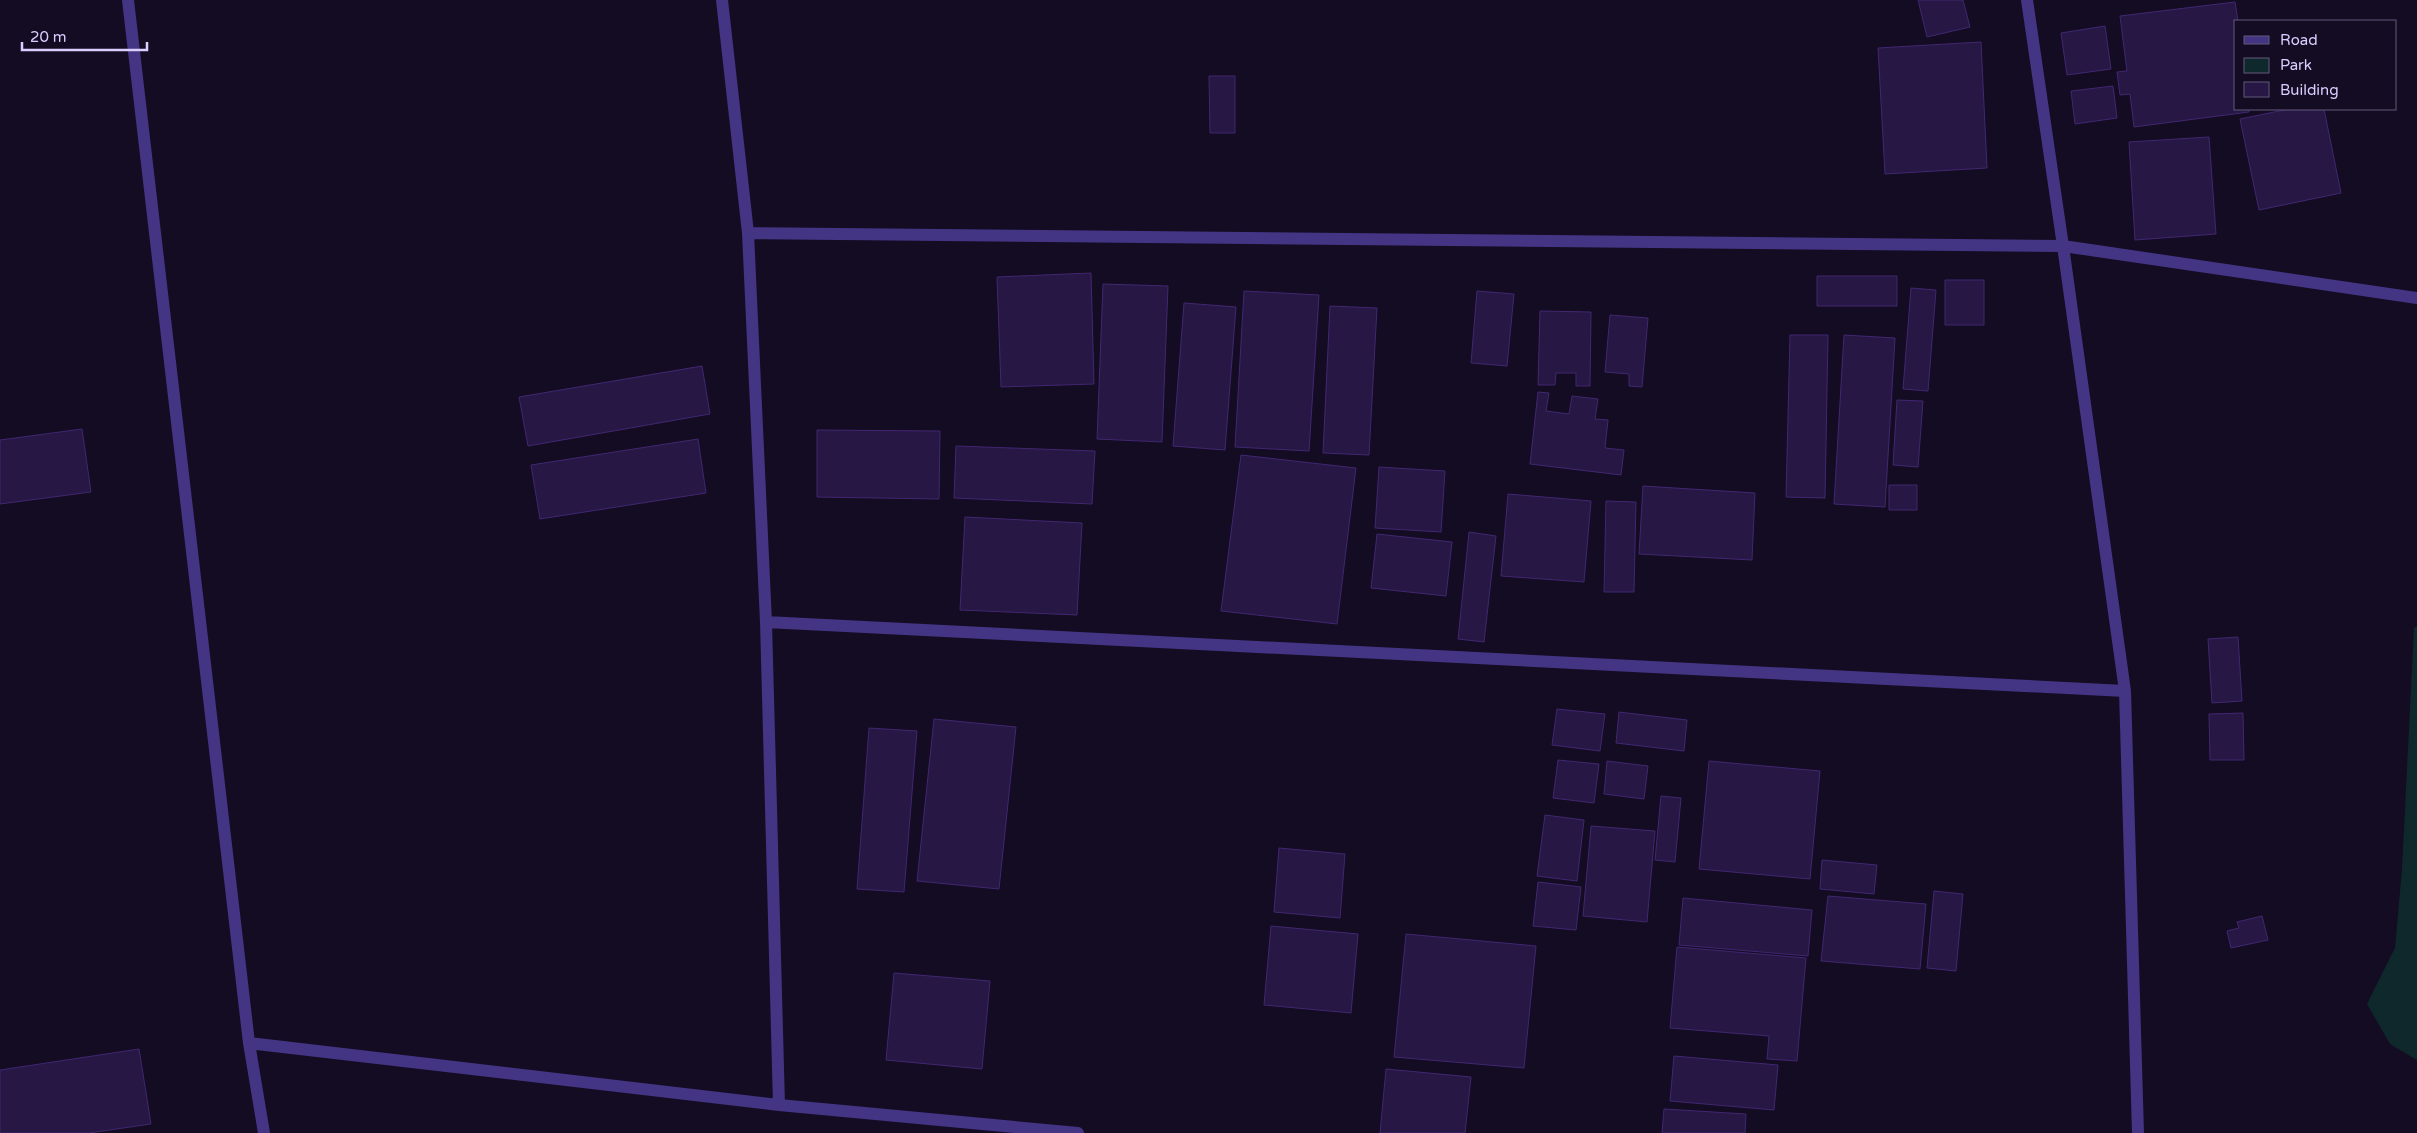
<svg xmlns="http://www.w3.org/2000/svg" width="2417" height="1133" viewBox="0 0 2417 1133" font-family="'Varela Round',sans-serif">
  <style>
    .green { fill: #0f282c }
    .building { fill: #271744; stroke: #412771 }
    .lines { fill: none; stroke-linecap: round; stroke-linejoin: round }
    .minor { stroke: #433484; stroke-width: 12 }
  </style>
  <rect width="100%" height="100%" fill="#130c22"/>
  <path class="green" d="M2417,626V1060L2390,1044L2367,1004L2395,948L2402,869L2414,628Z"/>
  <path class="building" d="M1918,0H1963L1970,27L1927,37Z
    M2235,2L2238,21H2236V109H2249V112L2134,127L2130,94L2120,95L2117,72L2127,71L2120,16Z
    M2105,26L2111,69L2067,75L2061,33Z
    M1981,42L1987,168L1885,174L1878,48Z
    M1209,76H1235V133H1210Z
    M2113,86L2117,118L2075,124L2071,91Z
    M2289,109H2324L2341,193L2259,210L2240,119Z
    M2209,137L2216,234L2135,240L2129,142Z
    M1091,273L1094,384L1001,387L997,277Z
    M1817,276H1897V306H1817Z
    M1945,280H1984V325H1945Z
    M1103,284L1168,286L1162,442L1097,439Z
    M1911,288L1936,290L1928,391L1903,389Z
    M1244,291L1319,295L1309,451L1235,447Z
    M1477,291L1514,294L1507,366L1471,363Z
    M1184,303L1236,307L1225,450L1173,446Z
    M1330,306L1377,308L1369,455L1323,453Z
    M1540,311L1591,312L1590,386H1576V373H1556L1555,385H1538Z
    M1610,315L1648,318L1642,387L1629,386V374L1605,372Z
    M1790,335H1828L1825,498L1786,497Z
    M1844,335L1895,338L1885,507L1834,504Z
    M702,366L710,414L528,446L519,397Z
    M1538,392L1549,393L1546,411L1569,414L1572,396L1598,399L1595,419L1608,420L1605,448L1624,450L1621,475L1530,464Z
    M1897,400L1923,401L1918,467L1893,465Z
    M82,429L91,492L0,504V440Z
    M817,430L940,431L939,499L817,497Z
    M698,439L706,493L540,519L531,465Z
    M956,446L1095,451L1092,504L954,498Z
    M1241,455L1356,468L1337,624L1221,611Z
    M1379,467L1445,471L1441,532L1375,528Z
    M1889,485H1917V510H1889Z
    M1643,486L1755,493L1752,560L1639,554Z
    M1508,494L1591,501L1584,582L1501,576Z
    M1606,501L1636,502L1634,592H1604Z
    M965,517L1082,523L1077,615L960,610Z
    M1469,532L1496,536L1484,642L1458,639Z
    M1377,534L1452,542L1446,596L1371,588Z
    M2238,637L2242,701L2212,703L2208,639Z
    M1557,709L1605,714L1600,751L1552,745Z
    M1619,712L1687,720L1684,751L1616,743Z
    M2243,713L2244,760H2210L2209,714Z
    M934,719L1016,727L999,889L917,881Z
    M869,728L917,731L904,892L857,889Z
    M1558,760L1599,764L1594,803L1553,798Z
    M1607,761L1648,766L1644,799L1604,794Z
    M1709,761L1820,771L1810,879L1699,869Z
    M1661,796L1681,798L1675,862L1655,860Z
    M1545,815L1584,820L1577,881L1537,876Z
    M1591,826L1655,831L1647,922L1583,916Z
    M1279,848L1345,854L1340,918L1274,912Z
    M1822,860L1877,865L1874,894L1820,889Z
    M1538,882L1581,887L1576,930L1533,926Z
    M1934,891L1963,894L1956,971L1927,968Z
    M1828,896L1926,904L1920,969L1821,961Z
    M1683,898L1812,910L1808,956L1679,945Z
    M2262,916L2268,940L2231,948L2227,931L2239,928L2237,922Z
    M1271,926L1358,934L1351,1013L1264,1005Z
    M1406,934L1536,946L1524,1068L1394,1057Z
    M1677,947L1806,958L1797,1061L1767,1059L1769,1036L1670,1028Z
    M894,973L990,981L982,1069L886,1060Z
    M139,1049L151,1124L89,1133H0V1070Z
    M1674,1056L1778,1065L1774,1110L1670,1101Z
    M1386,1069L1471,1077L1465,1133H1380Z
    M1664,1109L1746,1114L1745,1133H1662Z"/>
  <g class="lines">
    <path class="minor" d="M128,0L249,1043L264,1133
      M722,0L748,233L766,622L779,1105
      M2027,0L2063,246L2125,691L2138,1133
      M748,233L2063,246L2417,298
      M766,622L2125,691
      M249,1043L779,1105L1078,1133"/>
  </g>
  <rect x="2234" y="20" width="162" height="90" fill="#130c22" stroke="#63597a"/>
  <rect x="2244" y="36" width="25" height="8" fill="#433484" stroke="#63597a"/>
  <text x="2280" y="45" font-size="15" fill="#dacdff">Road</text>
  <rect x="2244" y="58" width="25" height="15" fill="#0f282c" stroke="#63597a"/>
  <text x="2280" y="70" font-size="15" fill="#dacdff">Park</text>
  <rect x="2244" y="82" width="25" height="15" fill="#271744" stroke="#63597a"/>
  <text x="2280" y="95" font-size="15" fill="#dacdff">Building</text>
  <path d="M22 42v8h125v-8" fill="none" stroke="#dacdff" stroke-width="2.5"/>
  <text x="30" y="42" font-size="15" fill="#dacdff" stroke="#130c22" stroke-width="4" paint-order="stroke">20 m</text>
</svg>
